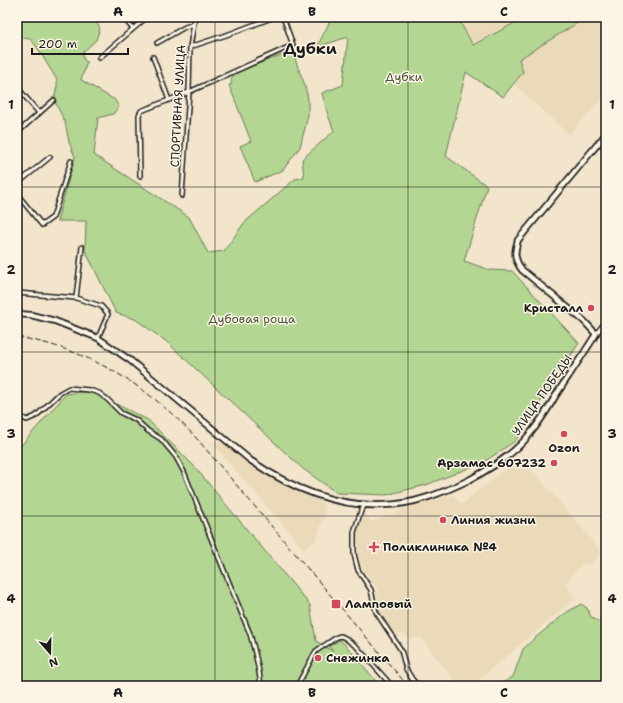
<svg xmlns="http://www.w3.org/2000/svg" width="623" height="703" viewBox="0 0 623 703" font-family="'Shantell Sans',sans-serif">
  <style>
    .built { fill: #eadab9 }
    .green { fill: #b3d792; stroke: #687a57 }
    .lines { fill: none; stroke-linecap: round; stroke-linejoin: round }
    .stream { stroke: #5a8195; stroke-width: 1 }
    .street-casing { stroke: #1c1c1c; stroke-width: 6 }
    .secondary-casing { stroke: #1c1c1c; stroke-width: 8 }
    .street { stroke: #fcf5e5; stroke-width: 3 }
    .secondary { stroke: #fcf5e5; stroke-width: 4.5 }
    .rail { stroke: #1c1c1c; stroke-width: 1; stroke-dasharray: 6 3; stroke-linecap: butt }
    .grid { fill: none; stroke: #1c1c1c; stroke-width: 1; stroke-opacity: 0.55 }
    .poi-dot { fill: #d1495b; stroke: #fcf5e5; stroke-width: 1.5 }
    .labels { text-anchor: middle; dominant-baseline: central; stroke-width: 3; stroke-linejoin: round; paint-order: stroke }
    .park-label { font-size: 12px; fill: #49543f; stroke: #fcf5e5 }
    .street-label { font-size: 12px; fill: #1c1c1c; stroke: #fcf5e5 }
    .poi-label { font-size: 12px; font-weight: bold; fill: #1c1c1c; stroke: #fcf5e5; text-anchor: start }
    .district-label { font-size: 16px; font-weight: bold; fill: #1c1c1c; stroke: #fcf5e5 }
    .neatline { fill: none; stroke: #1c1c1c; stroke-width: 1.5 }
    .grid-label { font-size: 13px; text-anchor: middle; font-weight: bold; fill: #1c1c1c }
  </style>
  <rect width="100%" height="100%" fill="#f2e5cb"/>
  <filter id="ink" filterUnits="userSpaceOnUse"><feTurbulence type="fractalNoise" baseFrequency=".025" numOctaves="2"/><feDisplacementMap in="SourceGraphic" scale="8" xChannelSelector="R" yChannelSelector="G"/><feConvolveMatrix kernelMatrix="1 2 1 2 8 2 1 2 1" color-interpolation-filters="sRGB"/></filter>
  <g filter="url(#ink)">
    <path class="built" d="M457,17H526L473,45Z
      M587,17H597L606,33V94L569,135L514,84L523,72L518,59Z
      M222,441L249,463L280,482L323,503L325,513L316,540L304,549L212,443Z
      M519,459L530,468L587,534L601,553L591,564L584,563L565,583L576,598L472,685L455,681L421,638L408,639L403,633L396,637L378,611L377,589L361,567L357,538V528L366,516L372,522L409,507L453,495L462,504L504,470Z"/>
    <path class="green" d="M17,17H93L100,28L96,40L82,53L84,60L87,62L81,80L115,100L119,107L113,114L98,118L94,155L189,217L208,253L224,251L244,223L295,179L304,177L302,159L334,131L328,115L322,93L343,85L348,37L317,47L332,17H457L473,45L526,17H587L519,59L523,72L503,97L466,72L446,156L487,186L464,261L490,270L512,271L579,343L515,441L484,462L426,485L386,495L337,493L303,469L167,342L135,319L116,313L85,250L86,221H57L75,157L69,142L65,122L54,100L57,86V80L37,47L30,39L17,37Z
      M292,51L304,83L308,98V116L300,147L283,170L255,182L240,146L251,141L229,85L232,84C230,79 233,76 237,72Z
      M90,391L148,420L193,465L310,605L316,641L333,651L329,646L340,640L350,650L380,686H17V450L66,394Z
      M581,604L587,608L591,617L606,626V686H497L513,677L523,649L535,638L567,612Z"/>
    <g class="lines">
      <path class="stream" d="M17,20L35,17"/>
      <defs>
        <path id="street" d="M123,17L133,29
          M157,43L185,27L194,24
          M190,47L232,33L274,17
          M153,57L169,100L189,92L293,45L283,17
          M99,58L147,17
          M17,87L39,113
          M17,133L54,100
          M140,176L139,115L141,111L169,100
          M17,184L50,157
          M17,194L42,225L53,217L71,161
          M182,196L189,92L190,47L195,17
          M17,293L76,298L101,306L108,314L98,338
          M76,298L82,247
          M596,334L606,321
          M17,415L27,420L36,416L60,393L69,388L89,390L99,393L108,400L121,413L136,420L148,431L161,439L176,457L184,472L250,634C255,651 259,668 261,686
          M365,505L361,511L354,532V554L358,570L371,590L376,612L401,650L406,669L412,679L418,686
          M297,686L316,651L337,637L341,636L345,638L357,647L392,686"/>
        <path id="secondary" d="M17,314L31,315L55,321L98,338L131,361L250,460C288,486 335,507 383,505C413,505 442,493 469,480C488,470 515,453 529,435C539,423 548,409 556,395C569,375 583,355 596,334L584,321L522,270C514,259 514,253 518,240L606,134"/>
      </defs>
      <use href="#street" class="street-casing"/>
      <use href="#secondary" class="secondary-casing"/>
      <use href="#street" class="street"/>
      <use href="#secondary" class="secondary"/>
      <path class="rail" d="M17,337C89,349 149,386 198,440L408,686"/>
    </g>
  </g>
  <path class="grid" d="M215,17V686M408,17V686M17,187H606M17,352H606M17,516H606"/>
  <g class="poi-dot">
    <circle cx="591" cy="308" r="4"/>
    <circle cx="564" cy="434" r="4"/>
    <circle cx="554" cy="463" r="4"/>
    <circle cx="443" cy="520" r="4"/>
    <path d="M372 541h4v4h4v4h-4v4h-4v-4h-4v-4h4z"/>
    <rect x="331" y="599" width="10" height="10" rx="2"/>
    <circle cx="318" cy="658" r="4"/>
  </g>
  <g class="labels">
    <g class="park-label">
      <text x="404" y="77">Дубки</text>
      <text x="252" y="319">Дубовая роща</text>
    </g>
    <g class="street-label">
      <text transform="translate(178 106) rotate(-87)">СПОРТИВНАЯ УЛИЦА</text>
      <text transform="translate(542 395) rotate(-55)">УЛИЦА ПОБЕДЫ</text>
    </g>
    <g class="poi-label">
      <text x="583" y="308" text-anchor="end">Кристалл</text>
      <text x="564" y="448" text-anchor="middle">Ozon</text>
      <text x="546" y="463" text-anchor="end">Арзамас 607232</text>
      <text x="451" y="520">Линия жизни</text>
      <text x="383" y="547">Поликлиника №4</text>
      <text x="345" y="604">Ламповый</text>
      <text x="326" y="658">Снежинка</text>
    </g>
    <g class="district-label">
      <text x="310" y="48">Дубки</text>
    </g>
  </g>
  <rect width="623" height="703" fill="none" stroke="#fcf5e5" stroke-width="44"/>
  <g transform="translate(50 653) rotate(160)" stroke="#fcf5e5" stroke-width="3" paint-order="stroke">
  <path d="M0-3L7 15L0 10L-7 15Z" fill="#1c1c1c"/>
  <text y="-6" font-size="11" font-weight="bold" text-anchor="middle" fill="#1c1c1c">N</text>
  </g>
  <path d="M32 48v6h96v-6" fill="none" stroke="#1c1c1c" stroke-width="2"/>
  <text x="38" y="48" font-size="12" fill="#1c1c1c" stroke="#fcf5e5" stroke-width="3" paint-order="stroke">200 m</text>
  <rect x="22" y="22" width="579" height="659" class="neatline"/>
  <g class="grid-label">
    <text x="118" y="16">A</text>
    <text x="312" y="16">B</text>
    <text x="504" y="16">C</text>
    <text x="11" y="109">1</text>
    <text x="612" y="109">1</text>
    <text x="11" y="274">2</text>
    <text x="612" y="274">2</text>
    <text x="11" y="438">3</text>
    <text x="612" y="438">3</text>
    <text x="11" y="603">4</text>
    <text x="612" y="603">4</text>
    <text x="118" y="697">A</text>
    <text x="312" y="697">B</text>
    <text x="504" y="697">C</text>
  </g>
</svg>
